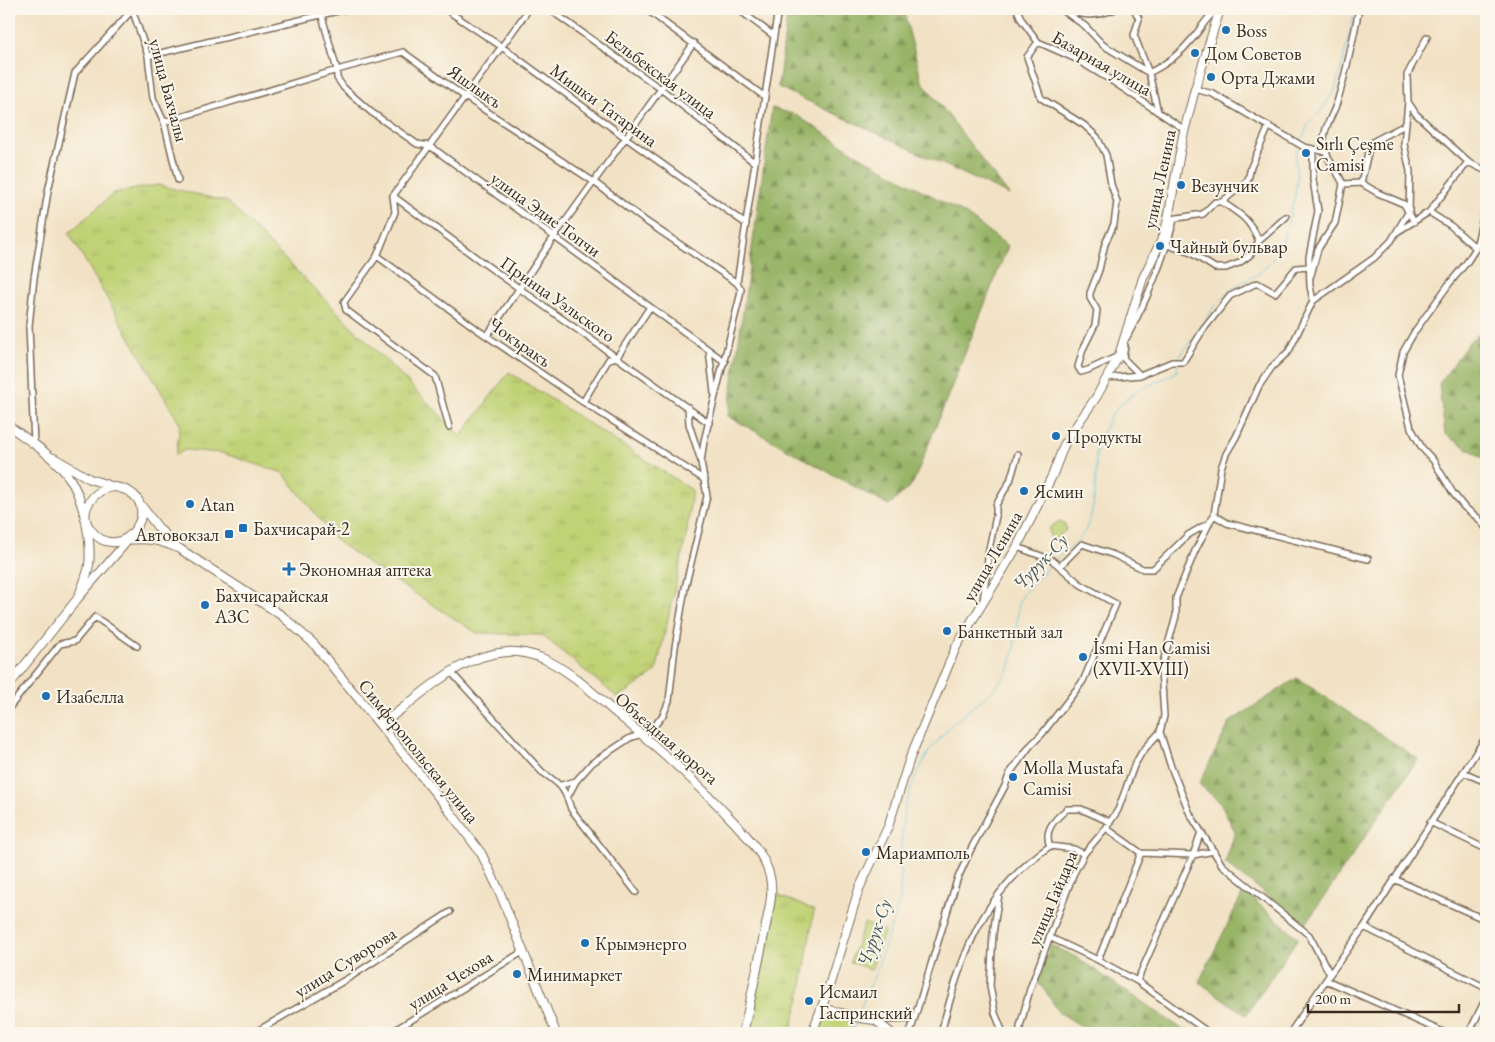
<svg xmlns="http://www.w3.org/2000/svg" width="1495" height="1042" viewBox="0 0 1495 1042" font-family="'EB Garamond',serif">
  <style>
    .grass { fill: url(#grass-tufts); stroke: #7e7e4a }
    .forest { fill: url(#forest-firs); stroke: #6a6f42 }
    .park { fill: #c0d275; stroke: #7e7e4a }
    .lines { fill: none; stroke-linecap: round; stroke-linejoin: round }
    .stream { stroke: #5cc4d8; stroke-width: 1 }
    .street-casing { stroke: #7b6a58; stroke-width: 8 }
    .secondary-casing { stroke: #7b6a58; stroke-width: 10 }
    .street { stroke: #fff; stroke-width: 5 }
    .secondary { stroke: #fff; stroke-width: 8 }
    .poi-dot { fill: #1f6fb2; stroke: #fbf7ec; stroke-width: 2 }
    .labels { text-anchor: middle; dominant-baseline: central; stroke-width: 4; stroke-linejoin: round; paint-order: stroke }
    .poi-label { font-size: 18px; fill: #3b2a1e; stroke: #fbf7ec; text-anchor: start }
    .street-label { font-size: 18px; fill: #3b2a1e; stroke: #fbf7ec }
    .water-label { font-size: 19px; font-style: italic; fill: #455856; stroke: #fbf7ec }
  </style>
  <defs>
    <pattern id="grass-tufts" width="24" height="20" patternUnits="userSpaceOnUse" patternTransform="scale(1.25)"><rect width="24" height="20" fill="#c0d275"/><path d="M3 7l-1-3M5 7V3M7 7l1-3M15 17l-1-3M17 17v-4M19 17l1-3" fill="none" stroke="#a6b465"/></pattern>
    <pattern id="forest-firs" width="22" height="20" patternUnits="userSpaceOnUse" patternTransform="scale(1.25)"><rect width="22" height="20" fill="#98b466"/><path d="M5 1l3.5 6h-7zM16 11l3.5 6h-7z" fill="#7d9353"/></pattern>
  </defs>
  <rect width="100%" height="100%" fill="#fbf7ec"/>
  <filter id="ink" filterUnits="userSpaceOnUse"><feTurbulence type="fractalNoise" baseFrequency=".02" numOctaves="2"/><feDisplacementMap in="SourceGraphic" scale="10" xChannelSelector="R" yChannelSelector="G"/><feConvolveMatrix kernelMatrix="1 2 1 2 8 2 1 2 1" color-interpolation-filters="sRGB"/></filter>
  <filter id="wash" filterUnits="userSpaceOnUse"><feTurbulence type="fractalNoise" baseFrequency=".0096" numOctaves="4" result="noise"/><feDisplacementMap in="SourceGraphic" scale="20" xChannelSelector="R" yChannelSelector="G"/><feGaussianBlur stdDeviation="1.12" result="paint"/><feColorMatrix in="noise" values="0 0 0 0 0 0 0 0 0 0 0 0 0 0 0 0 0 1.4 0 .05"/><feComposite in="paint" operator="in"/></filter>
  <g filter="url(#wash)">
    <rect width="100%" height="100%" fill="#f2e2c5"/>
    <path class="grass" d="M158,185L228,202L461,436L509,372L692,490L686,538L656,672L618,698L542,635L477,633L370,565L337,541L283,473L222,453L185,450L176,455L180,424L69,233L114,193Z
      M777,895L814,910L800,998L790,1033H747Z"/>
    <path class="forest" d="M788,9H905L906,20L922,81L1009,195L778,87Z
      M772,108L796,115L858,155L965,214L1008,246L913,483L889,506L728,416Z
      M1486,329V460L1445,434L1439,384L1470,341Z
      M1297,678L1418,759L1305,925L1225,863L1235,832L1220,802L1199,784L1230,722Z
      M1244,891L1298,938L1246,1015L1199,982Z
      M1050,945L1076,957L1188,1033H1092L1059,1012L1044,989L1037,982Z"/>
    <path class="park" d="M1058,522L1065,524L1066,530L1056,539H1053L1050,536L1049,528Z
      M864,923L885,931L871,970L850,962Z
      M833,1018H842L853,1021L850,1033H817L824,1021Z"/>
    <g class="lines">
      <path class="stream" d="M1301,141L1309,123L1321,111L1335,91L1346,49L1355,9
        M1178,359L1215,306L1233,288L1261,272L1272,260L1282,244L1295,196L1297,178L1295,156L1298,147
        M1055,560C1065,550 1079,544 1085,531C1096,509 1096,480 1096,456C1096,447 1100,437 1104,430C1107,425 1109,418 1113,413C1127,393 1155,383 1177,372L1178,363
        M858,1014L877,969L900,900L901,842L904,810L915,777L930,750L951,725L991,692L1008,672L1014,651L1019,602L1025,592L1052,563
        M852,1033L856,1020"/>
    </g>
  </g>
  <g filter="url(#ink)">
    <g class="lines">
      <defs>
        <path id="street" d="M132,9L148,56L153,98L164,122L178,180
          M320,9L337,70V78L344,88L371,112L417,144L430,146L709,350L714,393
          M445,9L502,47L626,138L746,224
          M549,9L661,89L755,163
          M646,9L765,97
          M738,9L774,36
          M1017,9L1021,19L1038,42L1074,58L1109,79L1185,130
          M1061,9L1085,26L1103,45L1149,73C1165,65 1181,53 1192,39C1201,29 1206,18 1217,9
          M1065,9C1082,17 1099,16 1115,9
          M1134,9L1139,19L1134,35L1149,73L1158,112
          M1038,42L1027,57L1041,98L1084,125L1097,137L1106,155L1111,184L1117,202L1114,224L1105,244L1099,270L1090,293V298L1097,310L1095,325L1083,349L1078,367L1081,372L1088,370L1118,356
          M148,56L346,9
          M1195,89L1213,94L1304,147L1327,152
          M1408,102L1416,114L1468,162L1486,171
          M164,122L337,70L403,52L465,97L594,182L644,220L737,283
          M1361,183L1369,148L1374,141L1405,125
          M1343,184C1338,171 1322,155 1324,139C1324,126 1335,112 1338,99C1347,70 1353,39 1359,9
          M1343,184L1361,183L1378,193L1404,204L1414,222
          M393,196L395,212L377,256L478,330L583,402L705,480
          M393,196L482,262L709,423
          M393,196L529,9
          M1222,202C1242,215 1249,219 1259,241
          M1486,204L1476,248L1467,262L1449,284L1415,331L1403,352L1398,375L1411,428L1422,448L1433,460L1453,493L1464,507L1478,518L1486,528
          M1429,212L1451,226L1476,248
          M1171,219L1203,214L1215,202H1222L1248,180L1251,167L1269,126
          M1397,232L1429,212L1468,162
          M1167,245L1191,253L1215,268H1226L1239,263L1250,255L1259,241L1286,217
          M377,256L344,302L346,310L435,376L449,427
          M1311,275L1318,249L1335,223L1343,184
          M1313,301L1374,258L1391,241L1409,211L1410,171L1404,144L1408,102L1407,75L1427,37
          M487,336L554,237L694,43
          M1127,337C1148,297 1162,264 1174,220
          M1125,346L1123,358L1140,375
          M709,350L725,362
          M1107,378L1140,375L1172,362H1183L1203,330L1230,296L1257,283L1275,293L1296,268L1309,267
          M583,402L609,359L617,357L650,307
          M688,407L689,424L701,461
          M34,444L29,326L34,278L48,191L75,73L133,9
          M1214,515L1227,523L1368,559
          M1060,566L1082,544L1114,555L1143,569H1153L1188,535L1209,523L1214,515L1221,468L1226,454L1236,437L1259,386L1272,367L1289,351L1313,301L1310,286L1309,257L1318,211L1313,180V150
          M983,602L989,549L996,516V505L1010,481L1018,454
          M451,672L542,772C560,784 565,788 571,809L636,892
          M9,708L60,644L75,641L95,617L137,646
          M1160,732L1171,767L1190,814L1222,865L1309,935L1330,974
          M1463,772L1486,782
          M561,785L576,781
          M568,796L576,781L592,763L630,738L642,734L656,724L663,715L669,701L675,647L685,588L707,496L701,462L704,441L740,296L741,289L737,283L778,9
          M1430,822L1486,849
          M1106,828L1141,853L1193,855L1214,851
          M1084,854L1074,849L1050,846C1043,830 1055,819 1067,809H1081L1110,822
          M1394,879L1486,920
          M999,894L993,934L990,986L995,1013L1003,1033
          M1364,927L1486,988
          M1049,937L1098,960L1137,981L1209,1033
          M1098,960L1141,853
          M1326,980L1445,1033
          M1137,981L1193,855L1201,832
          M875,1020L914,1019
          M254,1033L352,976L450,912
          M390,1033L524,951
          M910,1033L957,880L971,849L1005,786L1010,773L1030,746L1042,734L1083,681L1116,604L1080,584L1052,560L1017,547
          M941,1033C961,957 981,893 1050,846
          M1020,1033V1027L1030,989L1073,875L1084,854L1106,828L1118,810L1134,766L1142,752L1160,732L1164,716L1161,669L1176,616V598L1195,551L1209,524
          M1290,1033L1330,974L1364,927L1486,737
          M1469,1033L1486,998"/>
        <path id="secondary" d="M9,426C30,441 52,455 68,476C83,497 92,540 89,565C87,577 82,587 78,598
          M54,458L90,479L111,486
          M115,487C172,497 123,571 91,530C76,511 95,487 115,487Z
          M140,504L160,530L175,544
          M124,540C148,538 158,539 180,549L281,615L314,644L445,805L481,853L498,888L556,1033
          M9,685L78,598L130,538
          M381,724C420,698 457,655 507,652C518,651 533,654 544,659C571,671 594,694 616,713C656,746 695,780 730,818C746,835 765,854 770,877C774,894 768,913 765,930C758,964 751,999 743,1033
          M822,1008L860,1018L875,1020L891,1033
          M812,1033L826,996L859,889L888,827L910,758L956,647L1017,547L1053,474L1064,445L1072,432L1097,396L1119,355L1143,278L1164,235L1168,219L1183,136L1195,89L1220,9"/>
      </defs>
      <use href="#street" class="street-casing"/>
      <use href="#secondary" class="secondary-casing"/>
      <use href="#street" class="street"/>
      <use href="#secondary" class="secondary"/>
    </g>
  </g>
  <g class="poi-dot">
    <circle cx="1226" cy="30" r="5"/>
    <circle cx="1195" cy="53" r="5"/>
    <circle cx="1211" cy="77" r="5"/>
    <circle cx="1306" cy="153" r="5"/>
    <circle cx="1181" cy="185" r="5"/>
    <circle cx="1160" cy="246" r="5"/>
    <circle cx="1056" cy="436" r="5"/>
    <circle cx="1024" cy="491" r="5"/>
    <circle cx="190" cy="504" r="5"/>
    <rect x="238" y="523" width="10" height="10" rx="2.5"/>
    <rect x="224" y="529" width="10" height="10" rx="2.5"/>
    <path d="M286.5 561.5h5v5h5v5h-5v5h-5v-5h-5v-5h5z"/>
    <circle cx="205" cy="605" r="5"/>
    <circle cx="947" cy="631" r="5"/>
    <circle cx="1083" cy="657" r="5"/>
    <circle cx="46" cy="696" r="5"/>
    <circle cx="1013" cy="777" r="5"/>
    <circle cx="866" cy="852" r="5"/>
    <circle cx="585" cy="943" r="5"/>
    <circle cx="517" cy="974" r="5"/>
    <circle cx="809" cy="1001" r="5"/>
  </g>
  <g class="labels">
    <g class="poi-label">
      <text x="1236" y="30">Boss</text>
      <text x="1205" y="53">Дом Советов</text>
      <text x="1221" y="77">Орта Джами</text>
      <text x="1316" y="143">Sırlı Çeşme<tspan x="1316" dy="21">Camisi</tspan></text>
      <text x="1191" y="185">Везунчик</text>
      <text x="1170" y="246">Чайный бульвар</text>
      <text x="1066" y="436">Продукты</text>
      <text x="1034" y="491">Ясмин</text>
      <text x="200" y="504">Atan</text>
      <text x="253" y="528">Бахчисарай-2</text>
      <text x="219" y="534" text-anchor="end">Автовокзал</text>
      <text x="299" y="569">Экономная аптека</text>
      <text x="215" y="595">Бахчисарайская<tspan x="215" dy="21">АЗС</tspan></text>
      <text x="957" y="631">Банкетный зал</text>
      <text x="1093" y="647">İsmi Han Camisi<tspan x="1093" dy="21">(XVII-XVIII)</tspan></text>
      <text x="56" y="696">Изабелла</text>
      <text x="1023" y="767">Molla Mustafa<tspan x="1023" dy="21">Camisi</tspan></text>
      <text x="876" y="852">Мариамполь</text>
      <text x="595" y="943">Крымэнерго</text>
      <text x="527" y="974">Минимаркет</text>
      <text x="819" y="991">Исмаил<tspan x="819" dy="21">Гаспринский</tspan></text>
    </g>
    <g class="street-label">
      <text transform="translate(1102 63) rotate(30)">Базарная улица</text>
      <text transform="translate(661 74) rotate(37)">Бельбекская улица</text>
      <text transform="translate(475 86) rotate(35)">Яшлыкъ</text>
      <text transform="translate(169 90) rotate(75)">улица Бахчалы</text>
      <text transform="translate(604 105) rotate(36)">Мишки Татарина</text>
      <text transform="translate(1159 179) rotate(-78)">улица Ленина</text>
      <text transform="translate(546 214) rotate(36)">улица Эдие Топчи</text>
      <text transform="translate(558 299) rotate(35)">Принца Уэльского</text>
      <text transform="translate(520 342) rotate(35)">Чокъракъ</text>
      <text transform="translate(992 556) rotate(-60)">улица Ленина</text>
      <text transform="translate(667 738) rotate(41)">Объездная дорога</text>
      <text transform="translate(419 751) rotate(51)">Симферопольская улица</text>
      <text transform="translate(1052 898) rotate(-67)">улица Гайдара</text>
      <text transform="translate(345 962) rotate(-32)">улица Суворова</text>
      <text transform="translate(450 980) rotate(-32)">улица Чехова</text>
    </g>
    <g class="water-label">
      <text transform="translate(1040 562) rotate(-46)">Чурук-Су</text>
      <text transform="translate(874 933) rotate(-71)">Чурук-Су</text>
    </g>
  </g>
  <rect width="1495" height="1042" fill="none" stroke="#fbf7ec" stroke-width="30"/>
  <path d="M1308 1004v8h151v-8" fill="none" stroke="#3b2a1e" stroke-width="2.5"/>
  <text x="1315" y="1004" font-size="15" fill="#3b2a1e" stroke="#fbf7ec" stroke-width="4" paint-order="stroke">200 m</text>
</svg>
